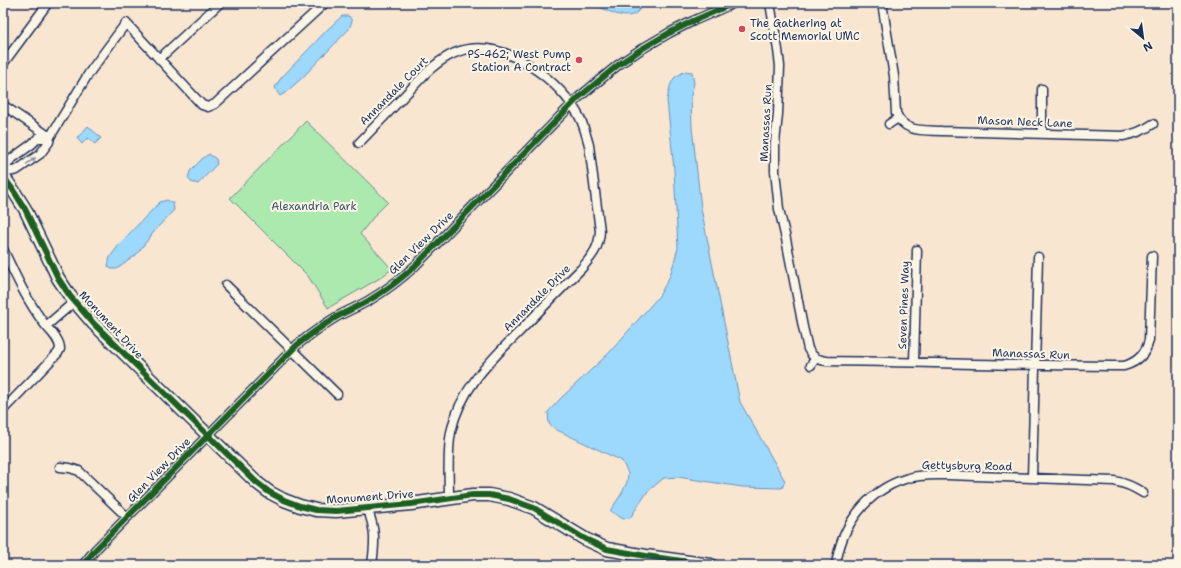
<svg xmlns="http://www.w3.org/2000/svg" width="1181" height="568" viewBox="0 0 1181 568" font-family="'Shantell Sans',sans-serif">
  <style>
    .green { fill: #ace9af; stroke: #648c86 }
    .water { fill: #9dd8fd; stroke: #6994bd }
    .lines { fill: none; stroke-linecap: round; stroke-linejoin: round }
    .street-casing { stroke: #1b2f5e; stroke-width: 11 }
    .secondary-casing { stroke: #1b2f5e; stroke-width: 15 }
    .street { stroke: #fcf5e5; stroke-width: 8 }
    .secondary { stroke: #fcf5e5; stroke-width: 12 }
    .cycleway-casing { stroke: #fcf5e5; stroke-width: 8 }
    .cycleway { stroke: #1b5e20; stroke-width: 6 }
    .oneway { fill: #8c92a2 }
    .poi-dot { fill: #d1495b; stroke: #fcf5e5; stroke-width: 1.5 }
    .labels { text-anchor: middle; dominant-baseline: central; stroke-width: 4; stroke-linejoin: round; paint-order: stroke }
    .poi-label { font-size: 11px; fill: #1b2f5e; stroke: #fcf5e5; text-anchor: start }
    .street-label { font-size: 11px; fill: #1b2f5e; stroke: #fcf5e5 }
    .park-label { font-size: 11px; fill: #38546e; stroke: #fcf5e5 }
  </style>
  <rect width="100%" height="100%" fill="#f9e6d1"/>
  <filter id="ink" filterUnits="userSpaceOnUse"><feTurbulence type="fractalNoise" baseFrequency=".025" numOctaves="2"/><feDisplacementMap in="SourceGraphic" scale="8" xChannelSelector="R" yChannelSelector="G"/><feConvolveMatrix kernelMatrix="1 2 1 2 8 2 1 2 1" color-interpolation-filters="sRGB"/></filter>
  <g filter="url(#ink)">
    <path class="green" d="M306,121L388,202L376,214L360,234L392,269L380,278L328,308L308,276L230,198Z"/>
    <path class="water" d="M592,3H644C642,6 639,11 636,13C625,22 602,8 592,3Z
      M342,16H349L352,21L349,29L302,78L285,93L280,96L277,92L275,87L281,78L327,30Z
      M685,71L692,72L694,83L691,96L692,127L701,208L740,402L785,481L782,488L742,487L678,477L664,478L648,491L630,518L623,519L610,511L622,493L627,482L628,473L622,461L557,430L549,424L548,412L561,398L609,353L659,296L670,276L678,248L674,170L667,100L670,86L674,78Z
      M88,126L101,138L95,144L88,138L82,144L77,138Z
      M209,154L216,159L217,164L198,184L191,182L188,178L190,171L203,158Z
      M167,200L173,203L174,210L157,228L136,255L117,269H111L108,266L110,257L122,241L160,202Z"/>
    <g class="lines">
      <defs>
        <path id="street" d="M770,3L778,50L780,66L778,114L775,143V171L779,209L786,239L803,327L808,349L812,355L816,358L821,360L827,361C926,362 1025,366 1124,366C1138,362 1146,354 1149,340L1152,256
          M882,3L894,76L896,113C904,133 923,130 942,131L1123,136C1135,134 1143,131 1153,124
          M159,59L220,3
          M3,64L48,3
          M3,105L50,137
          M889,124L898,118
          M1042,134V89
          M359,143L427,72C439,61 453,51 469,49C511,43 560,82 579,116C584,125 586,135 589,145L600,231C599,249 592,256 581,269C561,289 542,308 523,328C493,358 460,388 451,432C447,453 449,476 449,499
          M3,172L10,160L32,144L38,138L50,137
          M3,173L17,170L40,154L49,142L50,137L89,73L126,23L202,105L208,107L215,104L325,3
          M3,249C15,275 28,303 46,326C52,333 60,340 60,349L58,353L3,410
          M226,285L337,394
          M46,326L74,302
          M914,362L917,250
          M811,365L816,358
          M60,467L70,468L79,471L127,517
          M1032,478L1038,257
          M367,508C376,530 375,542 372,565
          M83,565L96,549L297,345C311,334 325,323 340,315C350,310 359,306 368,301C385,291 401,279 415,266L578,98L618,65L640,50L669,33L693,21L734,3
          M836,565C841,526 867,491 905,479C919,474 934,475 948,475L1114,481C1125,483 1134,487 1143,493"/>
        <path id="secondary" d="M3,176L13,190L25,209L58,278L70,296L94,324L256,482L269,492L284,500L300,506L316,510L336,511L411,504L473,495H489L509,499L534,508L585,539L607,549L646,556L711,565"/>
      </defs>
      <use href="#street" class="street-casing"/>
      <use href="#secondary" class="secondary-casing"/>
      <use href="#street" class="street"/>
      <use href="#secondary" class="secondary"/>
      <defs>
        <path id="cycleway" d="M3,176L13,190L25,209L58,278L70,296L94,324L256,482L269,492L284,500L300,506L316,510L336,511L411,504L473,495H489L509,499L534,508L585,539L607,549L646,556L711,565
          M83,565L96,549L297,345C311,334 325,323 340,315C350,310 359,306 368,301C385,291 401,279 415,266L578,98L618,65L640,50L669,33L693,21L734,3"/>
      </defs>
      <use href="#cycleway" class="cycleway-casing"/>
      <use href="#cycleway" class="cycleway"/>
    </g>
    <defs><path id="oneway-solid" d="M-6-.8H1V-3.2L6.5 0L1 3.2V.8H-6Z"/></defs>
    <use class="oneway" href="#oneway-solid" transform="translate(31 161) rotate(-35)"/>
  </g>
  <g class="poi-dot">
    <circle cx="742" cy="29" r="4"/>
    <circle cx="579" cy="60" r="4"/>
  </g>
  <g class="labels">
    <g class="poi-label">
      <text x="750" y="23">The Gathering at<tspan x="750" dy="13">Scott Memorial UMC</tspan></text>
      <text x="571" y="54" text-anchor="end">PS-462; West Pump<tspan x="571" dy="13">Station A Contract</tspan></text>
    </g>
    <g class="street-label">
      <text transform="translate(394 91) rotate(-45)">Annandale Court</text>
      <text transform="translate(1025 122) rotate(2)">Mason Neck Lane</text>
      <text transform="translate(766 123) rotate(-87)">Manassas Run</text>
      <text transform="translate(421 243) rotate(-44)">Glen View Drive</text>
      <text transform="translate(537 298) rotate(-45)">Annandale Drive</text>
      <text transform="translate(904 305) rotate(-88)">Seven Pines Way</text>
      <text transform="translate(111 325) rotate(47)">Monument Drive</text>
      <text transform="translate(1031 354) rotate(2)">Manassas Run</text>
      <text transform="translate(967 466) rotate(1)">Gettysburg Road</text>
      <text transform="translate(159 470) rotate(-46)">Glen View Drive</text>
      <text transform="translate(370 497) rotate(-4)">Monument Drive</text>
    </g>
    <g class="park-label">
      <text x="314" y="206">Alexandria Park</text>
    </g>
  </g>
  <rect width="1181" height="568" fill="none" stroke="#fcf5e5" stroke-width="16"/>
  <rect x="8" y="8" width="1165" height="552" fill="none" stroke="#1b2f5e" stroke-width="1.5" filter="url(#ink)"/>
  <g transform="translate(1143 38) rotate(151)" stroke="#fcf5e5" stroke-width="3" paint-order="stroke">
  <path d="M0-3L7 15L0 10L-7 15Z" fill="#1b2f5e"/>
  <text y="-6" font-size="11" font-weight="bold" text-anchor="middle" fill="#1b2f5e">N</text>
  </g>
</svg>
